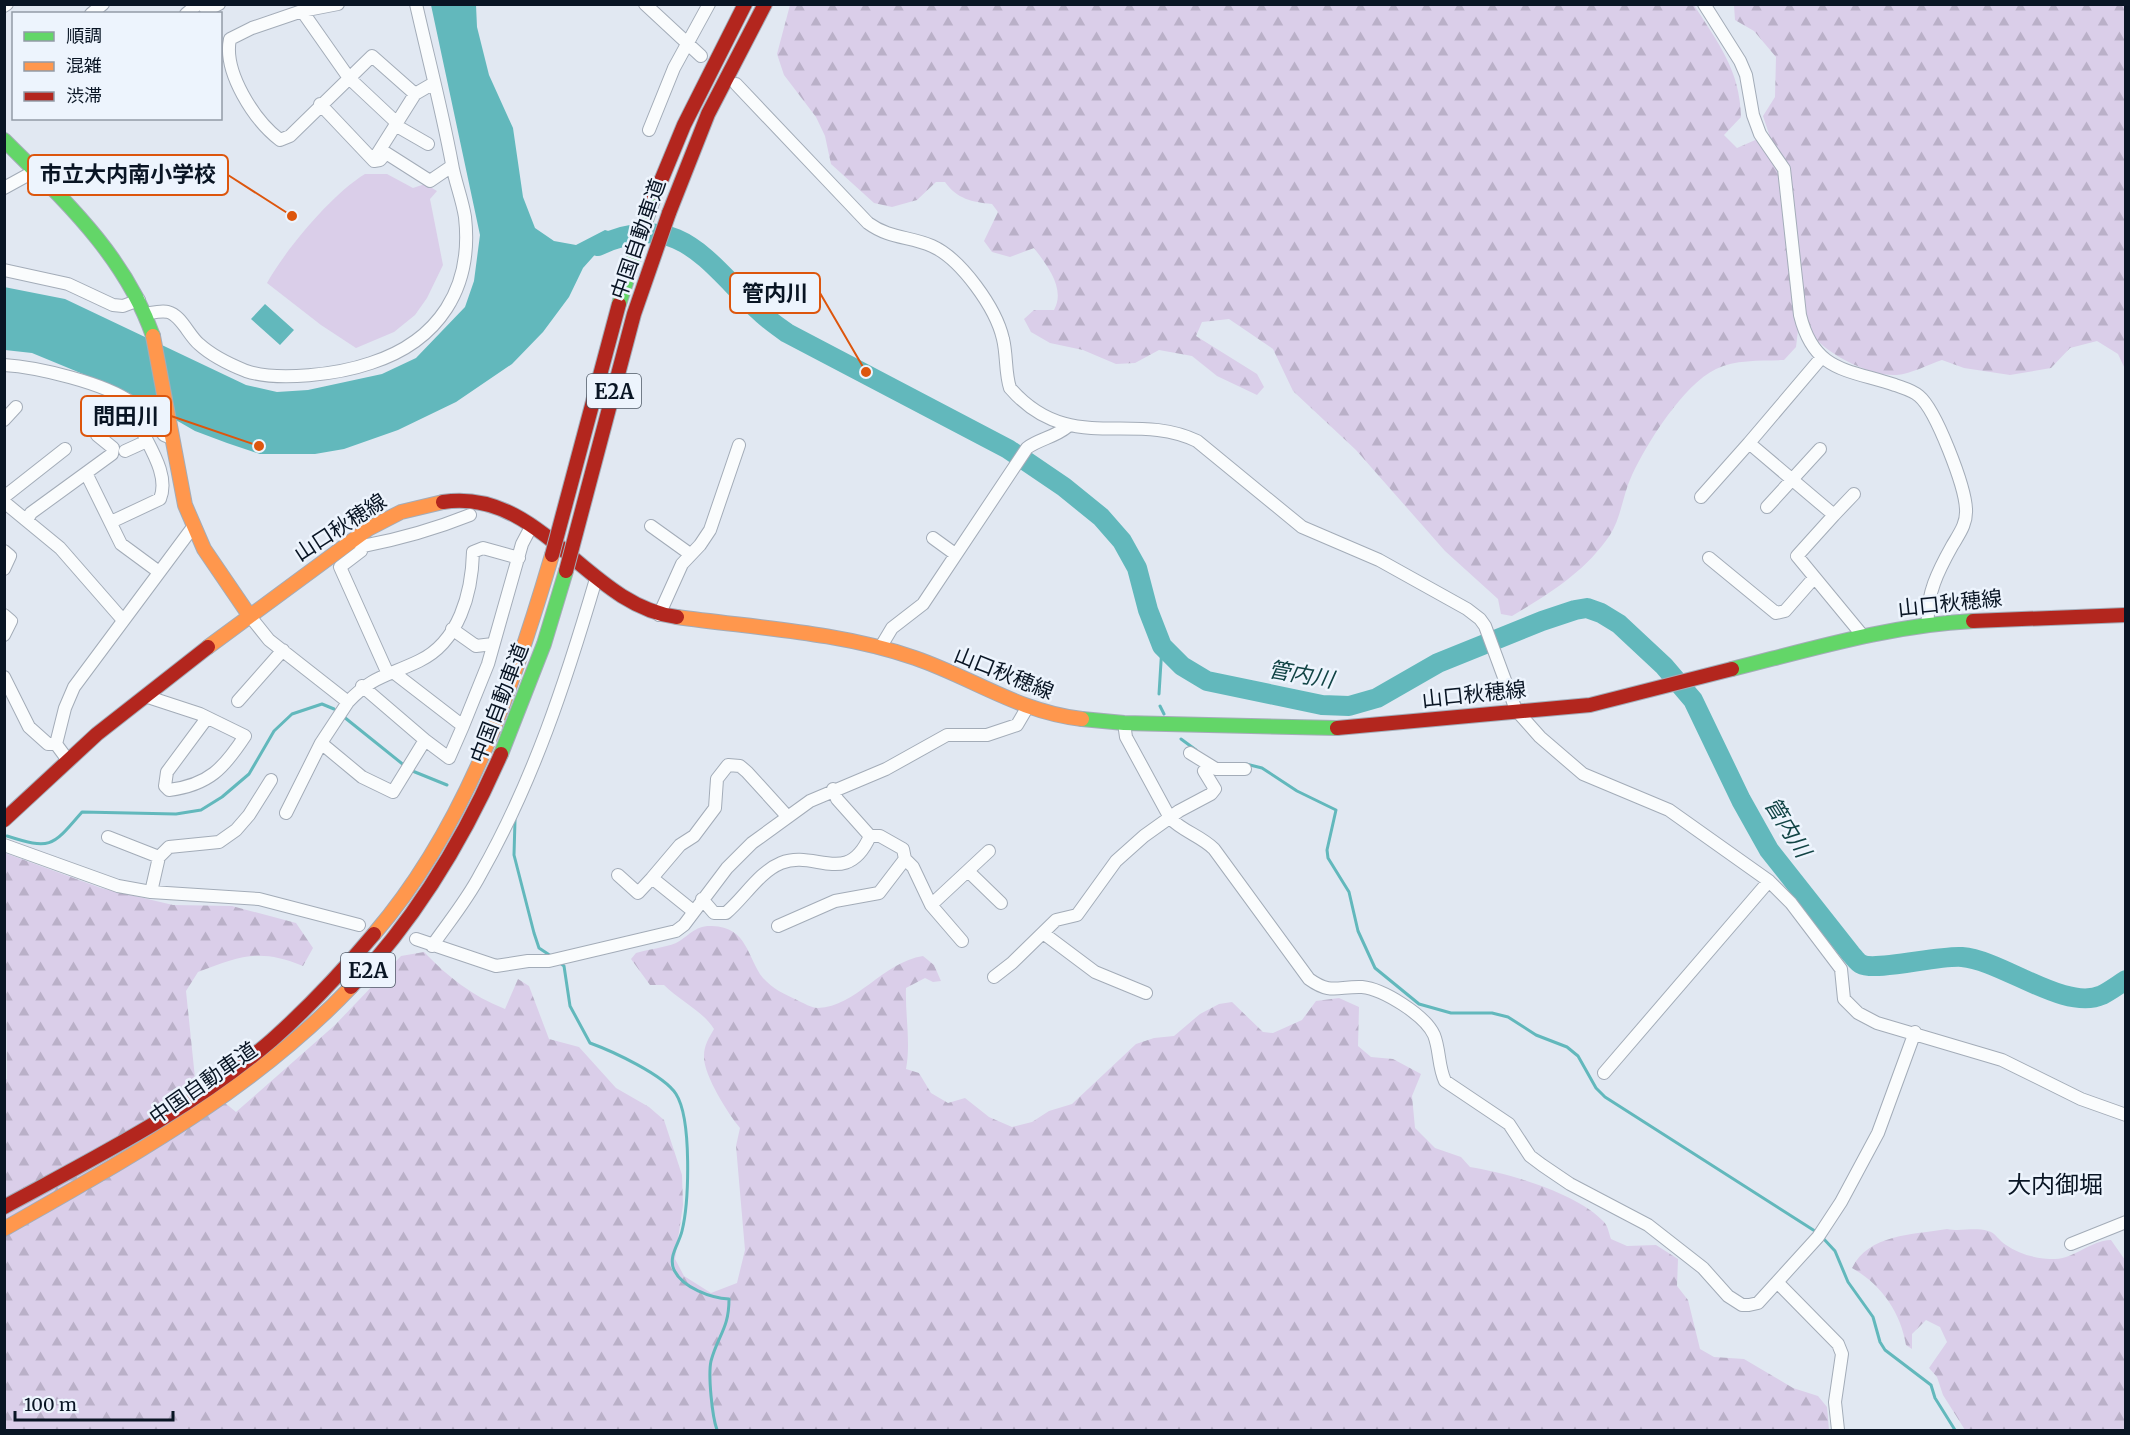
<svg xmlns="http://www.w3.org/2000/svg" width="2130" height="1435" viewBox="0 0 2130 1435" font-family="Merriweather,'Noto Sans JP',serif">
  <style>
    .green { fill: #dacee9 }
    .forest { fill: url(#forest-firs) }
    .water { fill: #62b8bc }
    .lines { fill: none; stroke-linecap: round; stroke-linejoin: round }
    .stream { stroke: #62b8bc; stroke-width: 3 }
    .river { stroke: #62b8bc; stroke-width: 20 }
    .street-casing { stroke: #a3acb8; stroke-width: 14 }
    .fast-casing { stroke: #a3acb8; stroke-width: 16 }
    .slow-casing { stroke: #a3acb8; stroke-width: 16 }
    .jam-casing { stroke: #a3acb8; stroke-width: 16 }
    .street { stroke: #fafcfd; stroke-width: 12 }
    .fast { stroke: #63d668; stroke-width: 14 }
    .slow { stroke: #ff974d; stroke-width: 14 }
    .jam { stroke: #b3261e; stroke-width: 14 }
    .fast-bridge-casing { stroke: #a3acb8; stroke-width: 16; stroke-linecap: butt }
    .jam-bridge-casing { stroke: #a3acb8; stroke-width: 16; stroke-linecap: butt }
    .fast-bridge { stroke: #63d668; stroke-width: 14 }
    .jam-bridge { stroke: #b3261e; stroke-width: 14 }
    .labels { text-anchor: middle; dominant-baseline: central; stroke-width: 5; stroke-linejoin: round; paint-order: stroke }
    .shield { fill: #edf4fd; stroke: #4d5865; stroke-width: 1.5 }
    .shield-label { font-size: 20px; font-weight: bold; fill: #091524 }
    .street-label { font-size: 21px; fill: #091524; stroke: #edf4fd }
    .water-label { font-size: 22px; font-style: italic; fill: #114445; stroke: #edf4fd }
    .quarter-label { font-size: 24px; fill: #091524; stroke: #edf4fd }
    .leader { fill: none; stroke: #dd560d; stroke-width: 2 }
    .callout-dot { fill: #dd560d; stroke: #edf4fd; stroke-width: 2 }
    .callout { fill: #edf4fd; stroke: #dd560d; stroke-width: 2 }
    .callout-label { font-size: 22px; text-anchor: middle; font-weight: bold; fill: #091524 }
  </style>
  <defs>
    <pattern id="forest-firs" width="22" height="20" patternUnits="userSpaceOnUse" patternTransform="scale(1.5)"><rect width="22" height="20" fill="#dacee9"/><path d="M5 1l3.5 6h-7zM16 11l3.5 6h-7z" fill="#bab0c8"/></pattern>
  </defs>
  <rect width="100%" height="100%" fill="#e1e8f2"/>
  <path class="green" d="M365,174H387L413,188L425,184L437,191L430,199L443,265L427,298L415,315L394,332L356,348L321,325L267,283C286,249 332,194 365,174Z"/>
  <path class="forest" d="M790,5H1694C1718,43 1740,70 1741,117L1724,135L1737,148L1769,134L1763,116L1775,97L1776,57L1754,31L1735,20L1734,5H2125V369L2118,354L2097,341L2070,348L2051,368L2010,375L1964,368L1942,360C1929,364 1911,374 1897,375C1870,377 1821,352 1808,329L1798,330L1796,347L1784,360C1762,361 1736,359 1716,369C1683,385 1647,443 1632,475C1623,494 1621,518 1610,535C1585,572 1549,594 1512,616L1501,614L1498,599L1445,551L1356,450L1293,391L1273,349L1229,319L1202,322L1196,336L1257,374L1264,387L1257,395L1217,376L1192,356L1159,350L1135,363L1116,364L1083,350L1050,343L1031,332L1024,319L1034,310H1054C1066,289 1047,265 1034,248L1010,257L992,252L984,241L998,212L992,204C972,202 957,199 945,182H936L917,200L892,207L874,203L831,164L825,136L816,117L784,75L777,54Z
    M5,853L101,888L173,905L232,906L296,923L313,948L303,966C259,948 241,956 198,972L186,991L195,1078L236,1112L335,1025L401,956L424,952C448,977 472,996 505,1009L518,979L529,986L549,1039L579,1047L616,1088L649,1107L664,1120L682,1175L683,1205L675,1259L684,1276L711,1293L737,1283L745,1250L736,1146L740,1128C728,1114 703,1074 704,1056C704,1045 709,1038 714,1029C703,1011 680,1001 664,985H650L631,959L636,953C648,949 664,948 676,943C689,936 695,925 712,926C748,927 747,958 763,978C773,989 784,994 797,1000C803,1003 812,1008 818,1008C856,1007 883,962 923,956L934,965L941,981L933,982L925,978L906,988C905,1015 911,1043 906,1069L919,1073L931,1093L948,1103L965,1098L989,1117L1012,1127L1032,1122L1049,1111L1072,1104L1136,1044L1154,1038L1174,1036L1200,1014L1219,1004L1232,1002L1263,1032L1273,1033L1302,1020L1316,1001L1339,998L1359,1007L1358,1046L1371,1057L1393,1059L1421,1074L1412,1096L1415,1128L1435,1148L1461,1157L1470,1167C1508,1173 1577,1193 1604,1222C1608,1226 1609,1234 1611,1239L1627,1246L1656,1245L1678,1259L1677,1286L1688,1300L1700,1349L1714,1357L1744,1359L1793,1388L1818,1396L1827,1407L1829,1430H5L4,1081L7,1079Z
    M1947,1229C1961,1232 1973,1227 1988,1231C1995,1232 1999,1241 2006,1245C2020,1255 2038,1259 2055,1259C2076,1258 2089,1241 2111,1240L2125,1260V1430H1965L1943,1395L1937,1377L1929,1368L1947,1342L1940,1327L1926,1320L1912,1334V1349L1906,1345C1901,1313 1881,1284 1852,1268C1869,1234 1912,1235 1947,1229Z"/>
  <path class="water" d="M431,5H476L477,27L489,75L513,128L523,197L535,228L554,241L576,245L605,230L622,235L600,249L583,268L569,297L543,332L512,364L456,402L398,430L344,449L315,454H260L227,443L195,431L129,393L32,353L5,350L4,287L65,299L246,385L277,392L308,390L382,374L416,358L465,307L474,281L480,235Z
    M265,304L294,330L280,345L251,319Z"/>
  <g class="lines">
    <path class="stream" d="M1159,694L1162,646
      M1160,706L1164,714
      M344,717L405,766
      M1181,739L1196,750
      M1246,764L1262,768L1297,791L1336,810L1327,850L1328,858L1349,892L1358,931L1375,968L1419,1004L1451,1013H1492L1508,1017L1536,1035L1567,1047L1578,1056L1596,1088L1605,1097L1818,1233
      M410,770L447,785
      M515,820L514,855L534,933L539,948L551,956
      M7,836C51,850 52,847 82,812L176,814L201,810L222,797L249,774L274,731L292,714L322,704L334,709
      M559,962L564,966L570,1006L590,1043C612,1051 664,1075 676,1094C692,1119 689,1202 682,1231C679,1244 668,1256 674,1270C683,1288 711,1298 729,1299C729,1329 718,1335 711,1361C708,1375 712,1416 717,1430
      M1822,1237L1835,1251L1848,1282L1873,1317L1880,1342L1885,1350L1931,1385L1935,1398L1955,1430"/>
    <path class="river" d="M598,246C678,208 706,261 758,310C767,319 777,326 787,333L1008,449L1064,487L1101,517L1122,541L1137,568L1148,610L1162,646L1182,666L1207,681L1322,705L1349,706L1377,698L1438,663L1542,621L1575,610L1587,608L1601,613L1619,624L1664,666L1693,700L1741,800L1769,850L1851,954C1854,957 1857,962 1861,964C1875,972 1938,955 1962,957C2002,960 2065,1012 2102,995C2110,991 2118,985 2126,980"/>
    <defs>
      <path id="street" d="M202,4L207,10L219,4
        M338,4L302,11L252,28L230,39C223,72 254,120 280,140L290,136L372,56L415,94
        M645,4L701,56
        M1704,4L1740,61L1746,75L1753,115L1760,134L1784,169L1800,315C1814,372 1847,369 1895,385C1903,388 1912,390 1919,396C1936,410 1965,486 1966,509C1967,524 1959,534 1952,546C1938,571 1926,595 1928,623
        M4,6L7,4
        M302,11L349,78L397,123
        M91,14L103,4
        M186,14L198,4
        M736,84L868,223C890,239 909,236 932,246C961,259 996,308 1003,339C1007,355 1005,373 1010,388C1069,456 1132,410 1197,441L1302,527L1379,560L1467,609L1480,619L1485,626L1516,710L1540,737L1583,774L1669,810L1769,881L1791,903L1841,969L1844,999L1858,1013L1877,1023L2002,1060L2081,1099L2126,1115
        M320,104L374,161L380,160L386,153L430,181L452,166
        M395,125L428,144
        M649,130L674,68L709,4
        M376,156L415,94L434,83
        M4,188L35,171
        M4,270L68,284L113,305L123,306L139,300
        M145,314C152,313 161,310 168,312C181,315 189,336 199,344C211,355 231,365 246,371C279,382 339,374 371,363C439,341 473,288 465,217C462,198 455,182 452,164C442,110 428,57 416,4
        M1822,357L1749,443L1834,515L1797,556L1863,636
        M4,365C37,367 105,383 132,403C144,412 155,423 164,435L171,438
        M4,420L16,407
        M125,451L147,441
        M86,473L121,544L159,572
        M4,497L65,449
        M1701,497L1749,443
        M4,502L60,548L122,619
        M1767,507L1820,449
        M1834,515L1854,494
        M27,520L31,513L112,454L113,448L97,435
        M111,522L160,499C169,477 152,451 142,431
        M651,526L690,554
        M933,538L955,554
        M358,542L363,546C400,539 435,529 470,515
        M363,546L361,551L340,567L388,674
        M4,551L10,556L4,569
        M1709,558L1776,613L1785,611L1813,579
        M4,615L11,621L4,635
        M249,615L269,640L348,702L321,743L286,813
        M659,615L682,564L700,545L710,530L739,445
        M452,629L476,646L493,644
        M880,648L892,628L923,604L1027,448C1039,439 1055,437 1067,427
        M393,672L463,726L488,664L522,544L532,525
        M4,677L29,727L48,744H56
        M145,696L200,714L245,736C224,768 209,785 169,790L165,786L167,772L207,718
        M238,701L283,650
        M348,702C372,676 388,676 419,661C459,642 472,593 473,552L483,548L519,558
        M1124,723L1126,737L1170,818C1182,831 1201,836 1214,849L1309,979C1331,995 1338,986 1362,987C1383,989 1425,1015 1434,1035C1440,1050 1438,1066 1445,1081L1509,1124L1530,1156L1542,1165L1570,1184L1648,1225L1703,1268L1728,1296L1742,1305H1749L1758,1303L1818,1237L1841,1202L1878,1133L1915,1032
        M425,740L449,758L463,726
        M321,743L362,777L393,792L425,740L362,686
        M1190,753L1216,769H1245
        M67,759L56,744L65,708L74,687L193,527
        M833,789L837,799L870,836H880L903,849L905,859L913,867L931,905L962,941
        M108,837L159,857L151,892
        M4,845L118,886L151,892L259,899L359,925
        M159,857L169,847L219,842L236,830L249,815L271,780
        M969,872L1001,903
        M618,875L638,893L652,878
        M702,899L714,913H726C744,898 759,872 781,863C815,849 847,888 870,836
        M931,905L989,851
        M693,911L652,878L680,845L694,836L715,808L717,779L728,765L740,766L747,772L787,816
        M778,926L835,901L879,893L905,859
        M1043,933L1095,972L1146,993
        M416,939L496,966L528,961H549L676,931L684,925L727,868L752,843L810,801L886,769L947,735H987L1017,725L1027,708
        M432,946C448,923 467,900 480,875C533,782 566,681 596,579
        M994,977L1012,963L1056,920L1077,915L1116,861L1144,836L1179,811L1211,794L1215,789L1204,771L1209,766
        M1604,1073L1769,881
        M2071,1244L2126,1222
        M1777,1282L1838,1344L1842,1354L1835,1402L1838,1430"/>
      <path id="fast" d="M4,140C63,199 125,255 153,336
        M1732,669C1812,649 1891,625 1973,621
        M1082,719L1124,723L1337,728
        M501,754L544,644L566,571"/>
      <path id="slow" d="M153,336L185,505L204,549L249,615
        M677,617C756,628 840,632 915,658C973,678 1019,712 1082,719
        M208,647L368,529L401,512L443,502
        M374,934C466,827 513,688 552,555
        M4,1229C128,1158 251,1092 351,987"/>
      <path id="jam" d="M651,205L684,125L745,4
        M669,213L708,114L765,4
        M443,502C541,487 587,606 677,617
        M1973,621L2126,615
        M1337,728L1590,705L1732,669
        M4,820L97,734L208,647
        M351,987C415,920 464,839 501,754
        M4,1207C96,1157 192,1109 272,1040C309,1007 342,972 374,934"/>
    </defs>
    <use href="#street" class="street-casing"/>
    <use href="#fast" class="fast-casing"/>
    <use href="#slow" class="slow-casing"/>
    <use href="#jam" class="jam-casing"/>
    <use href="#street" class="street"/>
    <use href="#fast" class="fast"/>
    <use href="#slow" class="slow"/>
    <use href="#jam" class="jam"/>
    <defs>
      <path id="fast-bridge" d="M619,304L651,205"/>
      <path id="jam-bridge" d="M552,555L619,304
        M566,571L634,314L669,213"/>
    </defs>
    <use href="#fast-bridge" class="fast-bridge-casing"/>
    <use href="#jam-bridge" class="jam-bridge-casing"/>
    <use href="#fast-bridge" class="fast-bridge"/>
    <use href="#jam-bridge" class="jam-bridge"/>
  </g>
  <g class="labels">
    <g class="shield">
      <rect x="587" y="374" width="54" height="34" rx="4.5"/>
      <rect x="341" y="953" width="54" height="34" rx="4.5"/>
    </g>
    <g class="shield-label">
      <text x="614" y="391">E2A</text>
      <text x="368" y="970">E2A</text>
    </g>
    <g class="street-label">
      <text transform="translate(638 239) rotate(-71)">中国自動車道</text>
      <text transform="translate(340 527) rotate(-33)">山口秋穂線</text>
      <text transform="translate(1950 603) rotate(-6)">山口秋穂線</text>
      <text transform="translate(1004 673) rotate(22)">山口秋穂線</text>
      <text transform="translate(1474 694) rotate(-6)">山口秋穂線</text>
      <text transform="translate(499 703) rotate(-69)">中国自動車道</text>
      <text transform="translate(203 1083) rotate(-35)">中国自動車道</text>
    </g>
    <g class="water-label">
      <text transform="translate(1301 674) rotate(10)">管内川</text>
      <text transform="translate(1788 827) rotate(58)">管内川</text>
    </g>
    <g class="quarter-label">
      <text x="2055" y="1184">大内御堀</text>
    </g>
  </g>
  <path class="leader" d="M292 216L228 175M866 372L820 293M259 446L171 416"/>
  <g class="callout-dot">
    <circle cx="292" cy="216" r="6"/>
    <circle cx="866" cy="372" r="6"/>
    <circle cx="259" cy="446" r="6"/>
  </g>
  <g class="callout">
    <rect x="28" y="155" width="200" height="40" rx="6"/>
    <rect x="730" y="273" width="90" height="40" rx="6"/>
    <rect x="81" y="396" width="90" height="40" rx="6"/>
  </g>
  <g class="callout-label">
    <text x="128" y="182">市立大内南小学校</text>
    <text x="775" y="301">管内川</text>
    <text x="126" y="424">問田川</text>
  </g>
  <rect width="2130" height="1435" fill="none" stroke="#091524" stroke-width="12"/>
  <rect x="12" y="12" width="210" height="108" fill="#edf4fd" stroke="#929ba6" stroke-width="1.5"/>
  <rect x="24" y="32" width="30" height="9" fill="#63d668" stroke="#929ba6" stroke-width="1.5"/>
  <text x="66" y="42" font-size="18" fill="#091524">順調</text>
  <rect x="24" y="62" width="30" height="9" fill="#ff974d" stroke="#929ba6" stroke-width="1.5"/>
  <text x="66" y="72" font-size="18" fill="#091524">混雑</text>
  <rect x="24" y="92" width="30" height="9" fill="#b3261e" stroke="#929ba6" stroke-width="1.5"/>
  <text x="66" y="102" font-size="18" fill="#091524">渋滞</text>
  <path d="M15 1411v9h158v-9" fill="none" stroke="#091524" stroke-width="3"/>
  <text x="24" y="1411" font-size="18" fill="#091524" stroke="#edf4fd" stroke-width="4.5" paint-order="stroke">100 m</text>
</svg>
